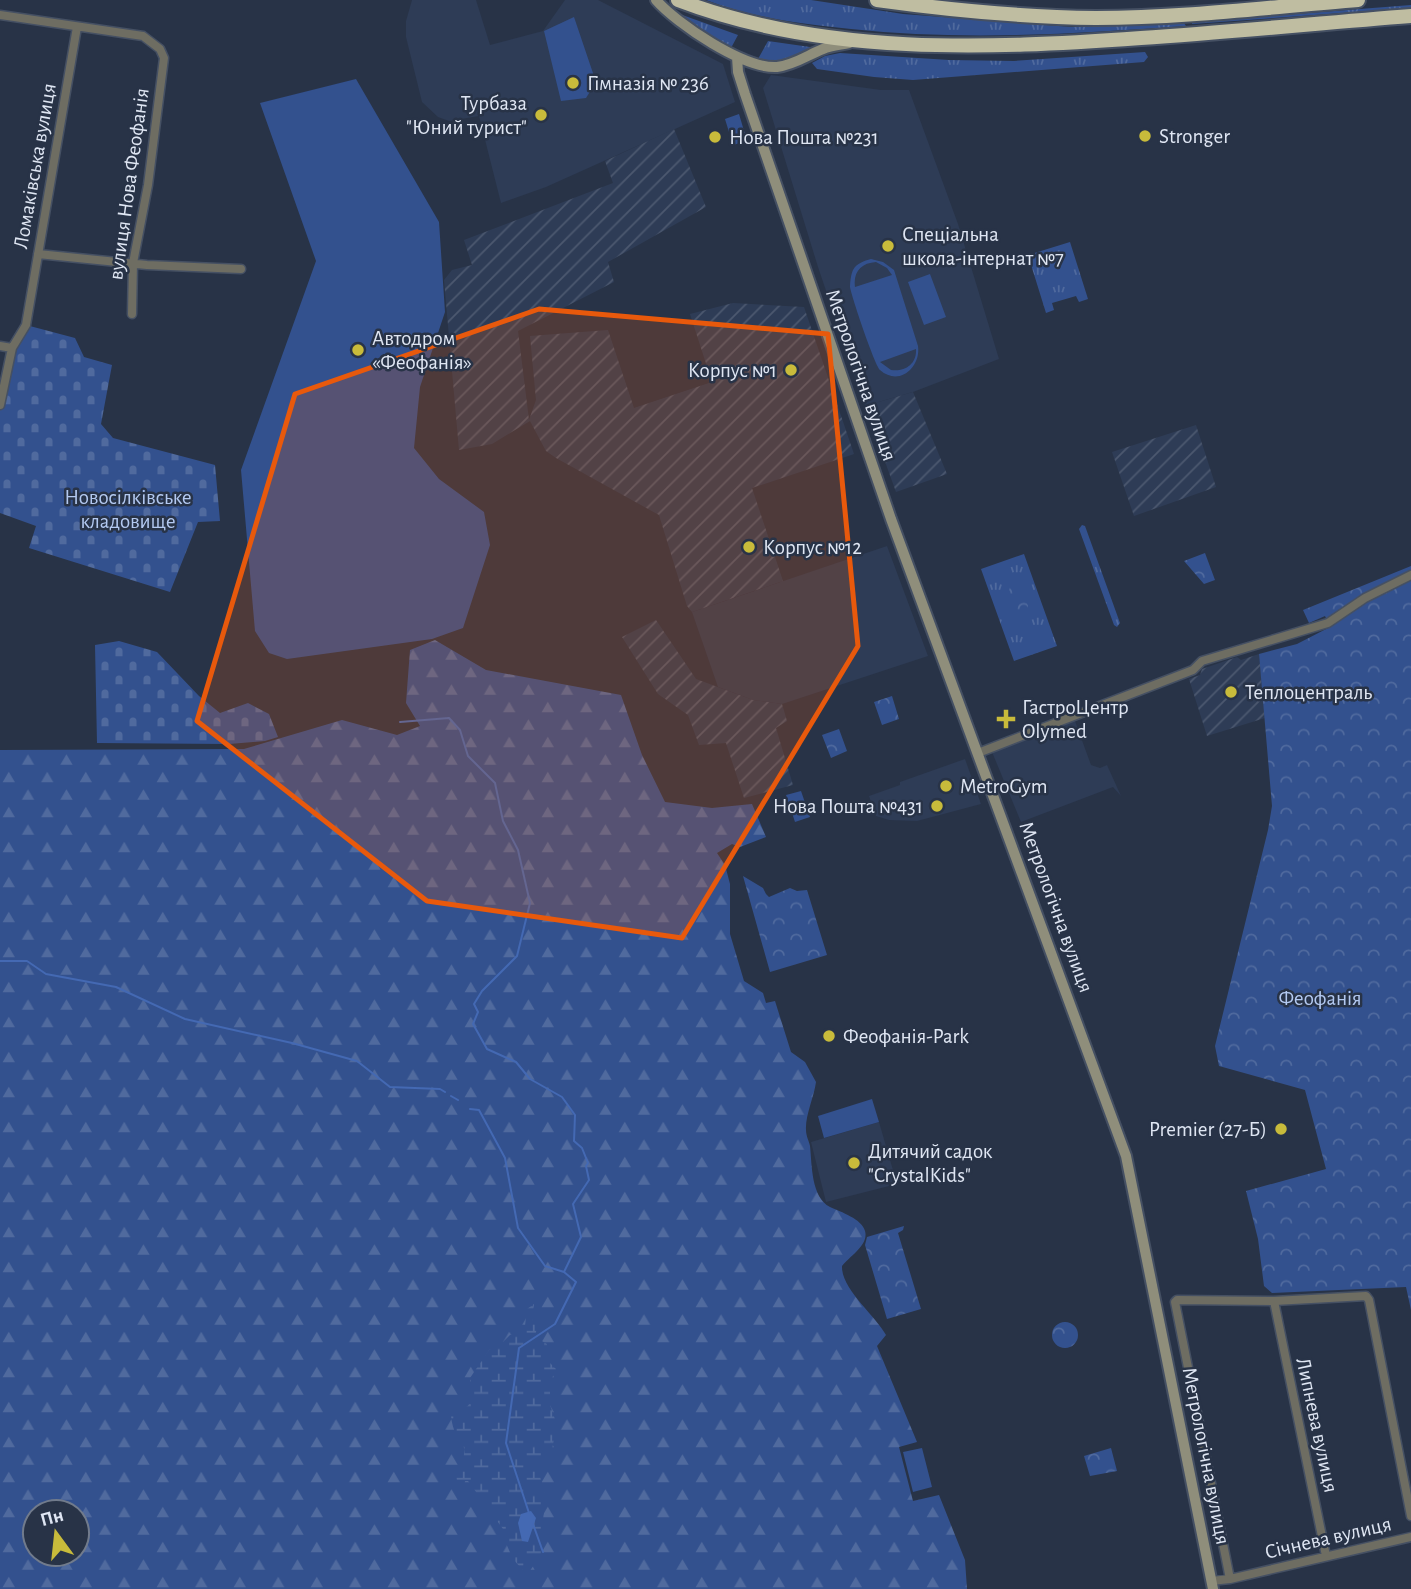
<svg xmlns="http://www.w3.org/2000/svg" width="1411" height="1589" viewBox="0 0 1411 1589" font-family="'Alegreya Sans',sans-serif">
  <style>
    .built { fill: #2e3c56 }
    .industrial { fill: url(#industrial-furrows) }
    .grass { fill: url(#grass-tufts) }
    .forest { fill: url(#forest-firs); fill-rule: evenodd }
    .wetland { fill: url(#wetland-marsh) }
    .cemetery { fill: url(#cemetery-stones) }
    .park { fill: url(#park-crowns) }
    .garden { fill: #33518e; fill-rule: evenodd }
    .water { fill: #4469b3 }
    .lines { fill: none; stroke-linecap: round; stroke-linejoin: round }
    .stream { stroke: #4469b3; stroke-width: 2 }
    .street-casing { stroke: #455063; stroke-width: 11 }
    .secondary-casing { stroke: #455063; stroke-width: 14 }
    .highway-casing { stroke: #455063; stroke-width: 18 }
    .street { stroke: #6e6d62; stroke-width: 8 }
    .secondary { stroke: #8f8e7b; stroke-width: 10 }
    .highway { stroke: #bfbda1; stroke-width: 14 }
    .marked { fill: #e8590c; fill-opacity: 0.2; stroke: #e8590c; stroke-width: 5; stroke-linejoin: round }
    .poi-dot { fill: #c8bb3b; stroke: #283347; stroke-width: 2.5 }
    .labels { text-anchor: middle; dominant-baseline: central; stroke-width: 5; stroke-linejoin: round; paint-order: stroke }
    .poi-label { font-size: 21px; fill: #dfe6f3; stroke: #283347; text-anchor: start }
    .street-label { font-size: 21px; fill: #dfe6f3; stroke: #283347 }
    .park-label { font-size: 21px; fill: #b3c9f1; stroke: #283347 }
  </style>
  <defs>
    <pattern id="industrial-furrows" width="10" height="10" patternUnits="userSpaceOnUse" patternTransform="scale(1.75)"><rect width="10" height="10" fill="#2e3c56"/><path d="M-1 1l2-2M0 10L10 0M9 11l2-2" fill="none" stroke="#4c586f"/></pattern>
    <pattern id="grass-tufts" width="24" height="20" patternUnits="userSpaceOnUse" patternTransform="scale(1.75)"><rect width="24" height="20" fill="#33518e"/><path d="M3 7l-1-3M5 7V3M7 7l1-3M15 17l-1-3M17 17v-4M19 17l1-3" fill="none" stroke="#506a9e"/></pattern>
    <pattern id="forest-firs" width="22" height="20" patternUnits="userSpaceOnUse" patternTransform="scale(1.75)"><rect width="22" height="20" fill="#33518e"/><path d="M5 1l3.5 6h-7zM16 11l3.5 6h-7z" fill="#506a9e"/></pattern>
    <pattern id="wetland-marsh" width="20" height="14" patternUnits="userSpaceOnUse" patternTransform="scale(1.75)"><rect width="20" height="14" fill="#33518e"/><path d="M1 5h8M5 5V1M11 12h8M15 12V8" fill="none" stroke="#506a9e"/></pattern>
    <pattern id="cemetery-stones" width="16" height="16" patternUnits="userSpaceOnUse" patternTransform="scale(1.75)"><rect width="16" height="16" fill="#33518e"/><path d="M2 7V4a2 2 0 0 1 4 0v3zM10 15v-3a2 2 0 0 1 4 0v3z" fill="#506a9e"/></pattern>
    <pattern id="park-crowns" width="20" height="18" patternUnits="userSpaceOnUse" patternTransform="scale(1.75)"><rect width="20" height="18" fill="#33518e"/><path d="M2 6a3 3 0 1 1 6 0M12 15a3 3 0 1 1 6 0" fill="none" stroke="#506a9e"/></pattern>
  </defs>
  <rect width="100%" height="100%" fill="#283347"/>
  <path class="built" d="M412,0H476L490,45L543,31L565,0H598L723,64L735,102L546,187L501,203L479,116L449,121L438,117L422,102L406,37V21Z
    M771,75L881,90H909L958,224L999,359L913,392L865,406L818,267L763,88Z
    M887,546L928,656L782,704L753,700L718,687L692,612Z
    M1075,721L1091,765L1100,768L1107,765L1121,796L1113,787L1021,822L992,752Z
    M965,759L981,804L917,821L889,820L876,816L869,796L900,785V782Z
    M879,1122L897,1184L826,1202L811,1142Z"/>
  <path class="industrial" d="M674,129L706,207L608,262L614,282L518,331L529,420L536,400L530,336L608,330L634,408L712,382L690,314L733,303L804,307L854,454L752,488L783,581L692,612L687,606L659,515L556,458L546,451L530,421L492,444L459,450L444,280L452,270L472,265L464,240L613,183L605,161Z
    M913,392L947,474L896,492L865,406Z
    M1196,425L1216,487L1134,516L1112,452Z
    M656,620L696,679L753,700L782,704L787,721L776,728L793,785L744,798L726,743L699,745L688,715L658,694L622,637Z
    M1259,654L1265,718L1207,736L1189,679L1200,675L1202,669L1237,657L1241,660Z"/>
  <path class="grass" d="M706,0H811L903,14L1072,27L1184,23L1186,26C1073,34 963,41 851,29C801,24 753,18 706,0Z
    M1411,5V8L1192,24V22Z
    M674,12L738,35L731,48Z
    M768,41L817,48C796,58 780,63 758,59Z
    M1145,52L1148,57L1144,62L913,80L874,77L817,69L812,63L825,56L840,53L949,60L1014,61Z
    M739,114L747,141L733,145L725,119Z
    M1070,242L1088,299L1079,302L1076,296L1052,303L1054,310L1046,313L1028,255Z
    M1082,525L1085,526L1120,623L1117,627L1114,625L1079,529Z
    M1024,554L1057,646L1014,661L981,569Z"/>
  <path class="forest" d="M435,640L486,670L621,695L642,755L665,802L712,808L752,804L766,837L740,847L732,844L717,853L725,865L730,884V934L744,981L763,993L766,1003L775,1001L791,1052L805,1062L816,1082C814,1097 805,1116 806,1130C806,1136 809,1141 810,1146C812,1165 811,1197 830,1207C841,1212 862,1219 865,1231C869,1245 850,1256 842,1266C841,1289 875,1315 886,1335L877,1346L917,1442L899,1447L913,1501L939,1495L965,1560L967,1589H0V750L244,749L342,720L397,735L420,726L406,703L410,650ZM35,1512H77V1554H35Z"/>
  <path class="wetland" d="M534,1304L532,1320L538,1322L535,1337L547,1344L545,1358L556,1369L550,1383V1405L557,1425L550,1459L537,1470C554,1504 537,1518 543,1552L527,1575L513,1559L504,1539L503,1529L468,1481H457L453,1472L462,1465L465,1449C455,1435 450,1424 451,1407L459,1412L469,1405L466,1393L471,1387L470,1378L489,1350L502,1343L510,1335L524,1334L527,1309Z"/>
  <path class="cemetery" d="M26,325L75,338L84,357L112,365L101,424L113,438L215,465L220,521L198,522L170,592L29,548L36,526L0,513V405L12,348Z
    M119,641L157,652L199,696L220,713L248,703L269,714L278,737L265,741L229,744L97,743L95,645Z"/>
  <path class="park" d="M1205,553L1215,580L1204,584L1184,561Z
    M1411,566V1310L1406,1287L1272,1293L1264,1286L1258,1239L1246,1191L1326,1169L1305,1090L1219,1066L1215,1046L1268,830L1272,806L1259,654L1297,644L1330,627L1325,616L1309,623L1303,610Z
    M1014,576L1021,586L1028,606L1027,609L1013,615C1007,602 1007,590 1014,576Z
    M892,696L899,719L882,725L874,702Z
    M839,729L847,751L831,758L822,735Z
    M743,876L763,888L766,894L769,897L790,888L797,891L807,890L827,955L770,972Z
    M904,1226L903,1230L898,1233L921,1309L887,1319L865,1245L867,1237Z
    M1052 1335a13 13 0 1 1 26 0a13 13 0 1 1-26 0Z
    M1111,1448L1117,1471L1090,1476L1084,1456Z"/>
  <path class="garden" d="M574,17L596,82L586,98L561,101L544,31Z
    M356,79L439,222L445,312L420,387L414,448L439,479L484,512L490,545L463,628L432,639L287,659L269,653L255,631L241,470L316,261L260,103Z
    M871,259L883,262L894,270L918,346C921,367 899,387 880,370C874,363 852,298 850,287C850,282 851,274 853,270C857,263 864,261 871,259ZM876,262L887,268L892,275L855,287C853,272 861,263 876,262ZM916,349C917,364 905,372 891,370L880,362Z
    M930,274L946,317L924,325L908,282Z
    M801,791L810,817L795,822L786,795Z
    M872,1099L879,1122L824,1138L818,1116Z
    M922,1448L932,1487L913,1492L903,1452Z"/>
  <path class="water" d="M531,1511L536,1518L528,1542L522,1541L518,1523L521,1514Z"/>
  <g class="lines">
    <path class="stream" d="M400,722L449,718L460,730L468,756L495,783L503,821L518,850L530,903L517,956L482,991L474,1004L478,1012L473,1024L487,1049L516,1062L530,1079L562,1097L575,1115L574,1141L582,1148L588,1163L586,1166L589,1180L573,1204L581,1237L564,1272L576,1282L555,1324L519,1348L506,1443L529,1513
      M0,961H27L46,974L116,987L185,1019L292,1043L357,1061L390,1087L440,1089L445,1092
      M451,1096L458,1100
      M470,1109L479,1110L505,1158L518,1228L545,1266L564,1272
      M533,1524L543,1552"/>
    <defs>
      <path id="street" d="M0,15L143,36L160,49L164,58L148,185L133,263L132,314
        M38,254L147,265L241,269
        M0,346L12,348
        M0,405L12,348L26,325L77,27
        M978,753L1193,670L1202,661L1328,623L1365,598L1411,575
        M1274,1301L1326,1556
        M1230,1579L1175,1302L1177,1300L1274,1301L1366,1296L1369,1300L1411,1516
        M1211,1581L1230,1579L1411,1537"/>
      <path id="secondary" d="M656,0C677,24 744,69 777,67C794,65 808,55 823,49C831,46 840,45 849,43
        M737,57L738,72L745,94L891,519L1126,1156L1213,1589"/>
      <path id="highway" d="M678,0C824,56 987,49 1141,38C1231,32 1321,23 1411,16
        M877,0C949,10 1023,17 1096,18C1183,18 1271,7 1358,0"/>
    </defs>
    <use href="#street" class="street-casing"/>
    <use href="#secondary" class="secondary-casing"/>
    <use href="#highway" class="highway-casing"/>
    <use href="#street" class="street"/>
    <use href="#secondary" class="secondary"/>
    <use href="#highway" class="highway"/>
  </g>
  <path class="marked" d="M539,309L828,334L858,646L682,938L427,901L197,721L295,394Z"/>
  <g class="poi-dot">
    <circle cx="573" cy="83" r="7"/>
    <circle cx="541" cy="115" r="7"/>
    <circle cx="1145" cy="136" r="7"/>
    <circle cx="715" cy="137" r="7"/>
    <circle cx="888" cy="246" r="7"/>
    <circle cx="358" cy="350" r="7"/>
    <circle cx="791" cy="370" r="7"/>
    <circle cx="749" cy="547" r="7"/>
    <circle cx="1231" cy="692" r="7"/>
    <path d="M1002.5 708.5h7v7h7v7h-7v7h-7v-7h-7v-7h7z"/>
    <circle cx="946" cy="786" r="7"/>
    <circle cx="937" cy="806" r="7"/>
    <circle cx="829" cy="1036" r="7"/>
    <circle cx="1281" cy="1129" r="7"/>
    <circle cx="854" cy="1163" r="7"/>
  </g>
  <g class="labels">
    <g class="poi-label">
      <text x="587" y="83">Гімназія № 236</text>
      <text x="527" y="103" text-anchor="end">Турбаза<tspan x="527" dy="24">"Юний турист"</tspan></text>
      <text x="1159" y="136">Stronger</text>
      <text x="729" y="137">Нова Пошта №231</text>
      <text x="902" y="234">Спеціальна<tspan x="902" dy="24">школа-інтернат №7</tspan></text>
      <text x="372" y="338">Автодром<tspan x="372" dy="24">«Феофанія»</tspan></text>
      <text x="777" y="370" text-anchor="end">Корпус №1</text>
      <text x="763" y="547">Корпус №12</text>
      <text x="1245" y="692">Теплоцентраль</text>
      <text x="1022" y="707">ГастроЦентр<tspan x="1022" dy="24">Olymed</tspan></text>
      <text x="960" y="786">MetroGym</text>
      <text x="923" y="806" text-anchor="end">Нова Пошта №431</text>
      <text x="843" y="1036">Феофанія-Park</text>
      <text x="1267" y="1129" text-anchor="end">Premier (27-Б)</text>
      <text x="868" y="1151">Дитячий садок<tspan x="868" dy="24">"CrystalKids"</tspan></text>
    </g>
    <g class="street-label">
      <text transform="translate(35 166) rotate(-80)">Ломаківська вулиця</text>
      <text transform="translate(129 184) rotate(-82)">вулиця Нова Феофанія</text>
      <text transform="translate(861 375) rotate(71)">Метрологічна вулиця</text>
      <text transform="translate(1056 907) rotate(70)">Метрологічна вулиця</text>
      <text transform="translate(1317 1425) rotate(78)">Липнева вулиця</text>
      <text transform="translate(1206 1456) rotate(79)">Метрологічна вулиця</text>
      <text transform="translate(1328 1538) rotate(-13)">Січнева вулиця</text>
    </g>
    <g class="park-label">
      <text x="128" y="497">Новосілківське<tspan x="128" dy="24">кладовище</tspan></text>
      <text x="1320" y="998">Феофанія</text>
    </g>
  </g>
  <g transform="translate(56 1533) rotate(345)"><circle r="33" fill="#283347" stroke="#717b8c" stroke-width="2"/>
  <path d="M0-5L12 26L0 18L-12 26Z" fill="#c8bb3b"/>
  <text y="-10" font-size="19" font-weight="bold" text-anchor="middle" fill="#dfe6f3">Пн</text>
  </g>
</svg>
